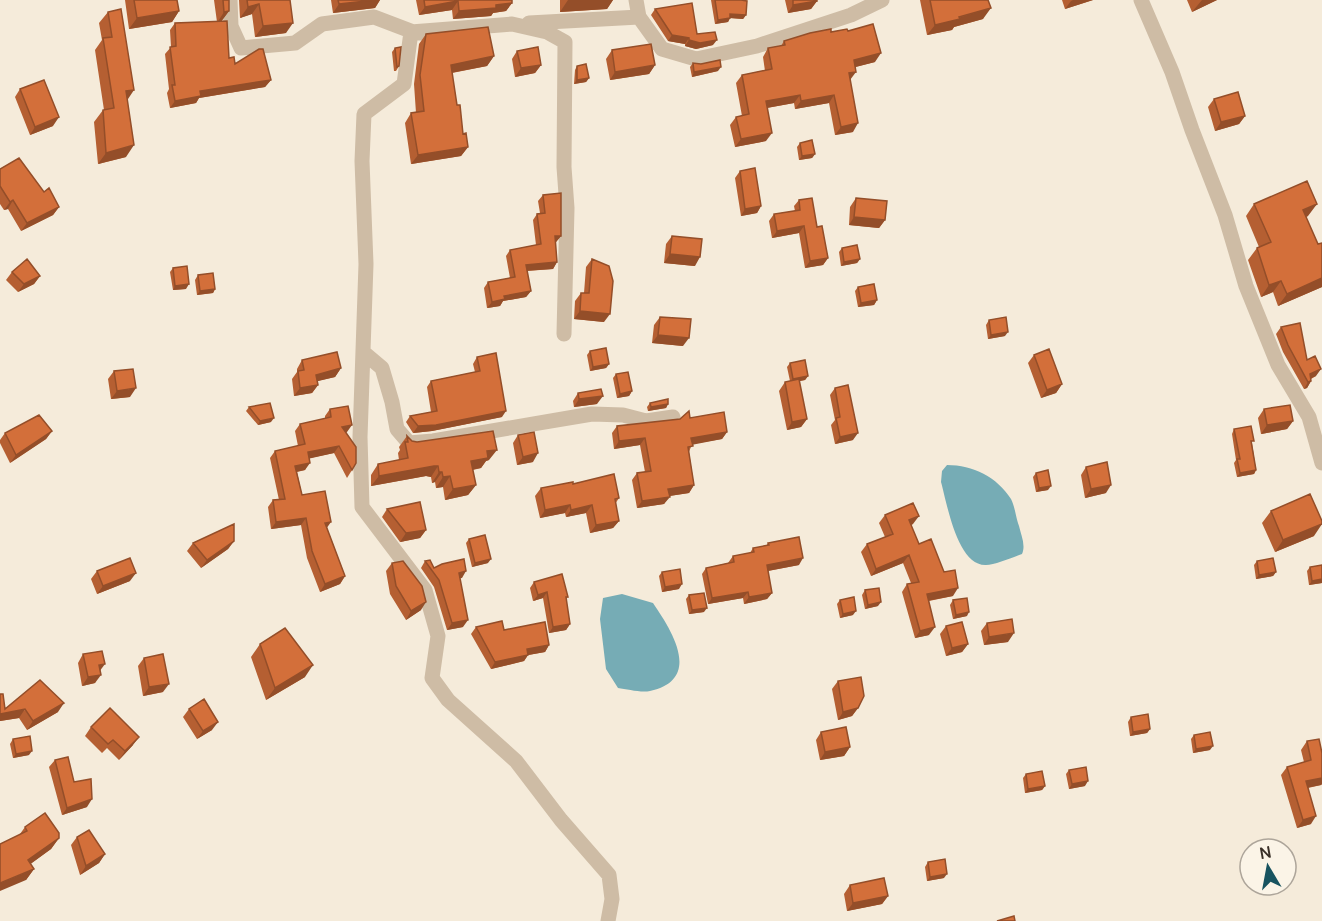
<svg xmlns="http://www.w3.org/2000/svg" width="1322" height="921" viewBox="0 0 1322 921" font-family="Manrope,sans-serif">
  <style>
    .water { fill: #76acb5 }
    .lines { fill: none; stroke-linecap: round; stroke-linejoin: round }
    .street { stroke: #cebca5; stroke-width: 15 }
    .wall { fill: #b55f32 }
    .shaded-wall { fill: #944e29 }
    .building { fill: #d36f3a; stroke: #944e29; stroke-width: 1.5 }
  </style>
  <rect width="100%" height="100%" fill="#f5ebda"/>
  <path class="water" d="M947,465C973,465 997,477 1011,499C1015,507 1016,518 1019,526C1021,535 1026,545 1022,554C1013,557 995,565 986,565C957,566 947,503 941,482L942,471Z
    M622,594L653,603C672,631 703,679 650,691C641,693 627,689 618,688L606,669L600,619L603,598Z"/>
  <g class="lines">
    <path class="street" d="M230,0L231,26L241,48L295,43L322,24L374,17L416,33H421
      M636,0L639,17L662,49L696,59L757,46L851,15L882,0
      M1141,0L1172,72L1192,130L1225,215L1246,286L1278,365L1309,417L1322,463
      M529,23L639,17
      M564,334L567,208L564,167L565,42L547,32L512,24L411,32L404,84L364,114L362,161L366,264L360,437L362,507L425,590L438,636L432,678L448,700L516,761L561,820L609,875L612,899L608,921
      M363,352L382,368L392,402L397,429L409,443L433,441L592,414L623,415L646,421L673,417"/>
  </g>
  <path class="wall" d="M125,0H177L179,11L172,22L129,29Z
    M214,0H229V11L221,21L229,58L235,64L271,80L265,87L199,98L196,103L170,108L167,93L169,89L165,54L171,47L170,30L175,23L217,22Z
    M239,0H290L286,33L255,37L252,14L240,18Z
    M331,0H380L375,8L333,13Z
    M416,0H512V3L506,11L493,13L491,16L453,19L452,10L419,15Z
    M560,0H613L607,9L560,12Z
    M711,0H741L746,15L743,19L730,18L728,22L715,24Z
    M785,0H817V1L811,9L788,13Z
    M920,0H988L983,19L954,27L952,30L927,35Z
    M1062,0H1093L1065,9Z
    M1187,0H1217L1192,12Z
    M655,9L697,34L713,45L696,49L685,46V44L668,41L651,15Z
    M108,12L128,99L126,157L98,164L94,122L103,110H104L95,50L102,40L99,23Z
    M848,31L875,62L855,67L850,80L853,132L835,135L829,103L795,109L794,103L767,108L766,141L735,147L730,125L736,117L742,116L736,83L742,75L765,71L763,57L768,48L781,46L784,41L831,32Z
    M426,34L494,56L487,66L452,73L457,105L463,134L468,147L461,156L411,164L405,123L411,113H416L414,84L419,44Z
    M395,48L399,66L396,71H394L392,52Z
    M612,50L655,65L649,74L610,80L606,59Z
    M517,51L541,65L535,73L515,77L512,59Z
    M693,63L718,71L692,77L690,67Z
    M577,66L589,78L586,82L574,84L575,70Z
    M20,89L53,126L30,135L15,97Z
    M1214,99L1245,116L1239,124L1215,131L1208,107Z
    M800,143L815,154L812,158L799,160L797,147Z
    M0,169L44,192L59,207L53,215L21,231L8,209L4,210L0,204Z
    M740,171L761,206L757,213L741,216L735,178Z
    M543,195L561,236L556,242H555L557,262L553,269L527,271L531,291L526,297L503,301L500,306L487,308L484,288L488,282L510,278L506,256L510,250L536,245L533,220L537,214L540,213L538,201Z
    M856,198L885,220L879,228L849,225L850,207Z
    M799,200L817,227L828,258L823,265L805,268L799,233L772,238L769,221L774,214L795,211L794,206Z
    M1254,204L1308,216L1306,217L1322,287L1278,306L1273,292L1261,297L1248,260L1257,248L1259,247L1246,216Z
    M672,236L695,266L664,263L666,244Z
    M842,248L860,259L857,263L841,266L839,252Z
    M592,259L604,322L574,319L575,301L581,293H584L586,267Z
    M173,268L186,289L173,290L170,272Z
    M12,272L40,276L34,284L18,292L6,280Z
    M198,275L215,289L213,293L197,295L195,280Z
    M858,287L877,300L874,305L858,307L855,291Z
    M660,317L683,346L652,343L654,325Z
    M989,320L1005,336L988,339L986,325Z
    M1281,327L1307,360L1316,376L1311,379V381L1307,388L1304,389L1283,352L1276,334Z
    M590,351L609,364L606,368L590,371L587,355Z
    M1034,355L1062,384L1056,393L1041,398L1028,363Z
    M477,357L502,417L432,431L413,433L406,422L410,416L431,412L427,387L431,381L475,372L473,364Z
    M302,360L341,368L335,377L317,381L318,385L312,393L294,396L292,379L297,372V369Z
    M790,363L808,376L805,380L799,381L807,419L801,427L787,430L779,391L785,382L790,381L787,367Z
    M114,371L130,397L111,399L108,379Z
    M616,374L632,391L629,396L617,398L613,378Z
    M835,388L853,440L835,444L831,425L835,420L830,395Z
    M578,393L597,404L574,407L573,401Z
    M650,403L668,404L666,408L648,411L647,407Z
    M249,407L271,422L258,425L246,411Z
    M330,409L347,432L346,433L352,470L347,478L334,453L310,458L305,470L297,472L302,495L327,528L345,576L340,584L320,592L307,558L301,525L271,529L268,507L273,500H279L270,458L275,451L298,446L295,431L300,424L325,419V416Z
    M1264,409L1293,421L1287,429L1261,434L1258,418Z
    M690,418L727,432L722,439L692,444L689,452L694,485L689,493L669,496L664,504L637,508L632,480L637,473L645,472L640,445L614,449L612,433L617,426Z
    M1234,429L1252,443L1256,470L1254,474L1237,477L1234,463L1236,460L1232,434Z
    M52,431L46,439L10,463L0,443V440L5,433Z
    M518,435L533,462L517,465L513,443Z
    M407,436L412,441L489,460L486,461L481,468L473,470L476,485L468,495L445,500L443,487L436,488L435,482L432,483L431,477L426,476L371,486V475L378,464L399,460L398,453L400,450L399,447Z
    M1086,467L1106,493L1085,498L1081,475Z
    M1036,473L1048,490L1036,492L1033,477Z
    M573,484L619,498L615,504L619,521L613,528L590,533L586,513L566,517L565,513L540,518L535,496L541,488Z
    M387,509L426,530L420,538L400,542L382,517Z
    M1271,511L1314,536L1275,552L1262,523Z
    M885,515L913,524L911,525L919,544L953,596L929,601V635L915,638L902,592L907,584L911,583L903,563L871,576L861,552L867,544L885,537L879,523Z
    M469,539L488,563L472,567L466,543Z
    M234,541L228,549L201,568L187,551L193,543Z
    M768,543L799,565L768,571L772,593L767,599L744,604L743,598L708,604L702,574L706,568L728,563L733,556L750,553L753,548L766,546Z
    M425,561L434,568L462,578H460L463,627L447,630L434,587L421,568Z
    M1257,561L1276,572L1273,576L1256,579L1254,565Z
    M392,563L421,610L406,620L390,594L386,571Z
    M1322,565V583L1309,585L1307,571L1310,567Z
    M97,571L130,581L97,594L91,579Z
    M662,572L679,589L662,592L659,576Z
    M534,582L568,597L566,599L570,624L566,630L549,633L543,598L533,601L530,588Z
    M865,590L878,606L865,609L862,595Z
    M689,595L704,612L689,614L686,599Z
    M840,600L853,615L840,618L837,604Z
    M953,600L967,616L953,619L950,605Z
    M987,623L1008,642L984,645L981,631Z
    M946,626L968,644L962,652L946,656L940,634Z
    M476,627L504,630L549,645L545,652L528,655L524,661L491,669L471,634Z
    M260,644L305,677L266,700L251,657Z
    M83,654L100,670L95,683L82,686L78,663Z
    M144,658L163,692L143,696L138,666Z
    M838,681L858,708L852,716L838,720L832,689Z
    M0,694L5,709L58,712L27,730L19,718L0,721Z
    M189,709L212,730L197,739L183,717Z
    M1131,717L1150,729L1147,733L1130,736L1128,722Z
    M91,727L133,745L119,760L107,748L102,753L85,736Z
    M821,732L850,747L844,756L820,760L816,740Z
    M1194,735L1210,750L1193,753L1191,739Z
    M13,739L29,755L13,758L10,744Z
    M1307,741L1322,753V784L1321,785L1308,788L1311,824L1297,828L1281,775L1287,767L1304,762L1301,750Z
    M55,760L74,782L87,807L62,815L49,767Z
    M1069,770L1085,786L1069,789L1066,774Z
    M1026,774L1045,786L1042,790L1025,793L1023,778Z
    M25,827L59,838L51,849L30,864L34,869L26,880L20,834Z
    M77,837L105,854L99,863L80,875L71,845Z
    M928,862L944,878L927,881L925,867Z
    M850,885L888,896L882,904L847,911L844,894Z"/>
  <path class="shaded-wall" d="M375,0H380L375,8L333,13L339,4Z
    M568,0H613L607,9L560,12Z
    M1073,0H1093L1065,9L1071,1Z
    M1202,0H1217L1192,12Z
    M458,1L452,10L419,15L425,7Z
    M817,1L811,9L788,13L793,5Z
    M512,3L506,11L493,13L491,16L453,19L459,11Z
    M259,4L252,14L240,18L248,7Z
    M991,8L983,19L954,27L952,30L927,35L935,25Z
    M179,11L172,22L129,29L137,18Z
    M229,11L221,22L217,23L224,12Z
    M730,14L746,15L743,19L730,18L728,22L715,24L718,20Z
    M293,23L286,33L255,37L263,26Z
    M672,35L689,38L685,44L668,41Z
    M689,40H717L713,45L696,49L685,46Z
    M881,53L875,62L848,69L854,60Z
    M494,56L487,66L445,74L451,65Z
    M541,65L535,73L515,77L521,68Z
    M655,65L649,74L610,80L615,72Z
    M721,67L718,71L692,77L694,72Z
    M856,72L850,80L849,73Z
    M589,78L586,82L574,84L577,80Z
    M271,80L265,87L199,98L196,103L170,108L175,101L200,91Z
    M134,90L126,102V91Z
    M800,95L794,103L760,109L766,101Z
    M834,95L829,103L795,109L801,101Z
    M1245,116L1239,124L1215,131L1221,122Z
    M59,117L53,126L30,135L35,127Z
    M858,123L853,132L835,135L841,127Z
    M772,133L766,141L735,147L741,139Z
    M134,145L126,157L98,164L106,153Z
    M468,147L461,156L411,164L418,155Z
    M815,154L812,158L799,160L802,156Z
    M13,200L8,209L4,210L10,202Z
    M1317,204L1308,216L1294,222L1303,210Z
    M761,206L757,213L741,216L745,209Z
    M59,207L53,215L21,231L27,223Z
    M854,217L885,220L879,228L849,225Z
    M804,226L799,233L772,238L777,231Z
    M555,236H561L556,242L550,243Z
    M670,254L700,257L695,266L664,263Z
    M828,258L823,265L805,268L810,261Z
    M860,259L857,263L841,266L844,262Z
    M557,262L553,269L522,271L526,265Z
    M40,276L34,284L18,292L24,284Z
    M1322,278V287L1278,306L1287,294Z
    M1281,281L1273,292L1261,297L1269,285Z
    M189,284L186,289L173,290L175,286Z
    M215,289L213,293L197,295L200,291Z
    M531,291L526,297L503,301L500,306L487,308L492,302L504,296Z
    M877,300L874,305L858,307L861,303Z
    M580,311L610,314L604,322L574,319Z
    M1008,332L1005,336L988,339L991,335Z
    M658,335L689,338L683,346L652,343Z
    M609,364L606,368L590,371L593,367Z
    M341,368L335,377L310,383L316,375Z
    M1321,369L1316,376L1307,380L1310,374Z
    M808,376L805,380L790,383L793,379Z
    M1311,381L1307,388L1304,389L1308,382Z
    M1062,384L1056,393L1041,398L1047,390Z
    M318,385L312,393L294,396L300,388Z
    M136,388L130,397L111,399L117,391Z
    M632,391L629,396L617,398L620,394Z
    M603,396L597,404L574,407L579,399Z
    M668,404L666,408L648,411L651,407Z
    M506,411L502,417L432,431L413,433L418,426Z
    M274,418L271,422L258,425L260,421Z
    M807,419L801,427L787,430L792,422Z
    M1293,421L1287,429L1261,434L1267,425Z
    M352,425L347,432L337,434L342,427Z
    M52,431L46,439L10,463L16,455Z
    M727,432L722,439L686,446L691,438Z
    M858,433L853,440L835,444L840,437Z
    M645,438L640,445L614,449L619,441Z
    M339,446L334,453L303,460L308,452Z
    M497,450L489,460L486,461L481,468L464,471L471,461L487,451Z
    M538,453L533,462L517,465L523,457Z
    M310,463L305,470L290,473L295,466Z
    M434,466H438L431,477L426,476L371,486L379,476Z
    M1256,470L1254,474L1237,477L1240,473Z
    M439,472H442L435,482L432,483Z
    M450,476L443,487L436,488L443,477Z
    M476,485L468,495L445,500L453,489Z
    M694,485L689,493L663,497L668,489Z
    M1111,485L1106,493L1085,498L1091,489Z
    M1051,486L1048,490L1036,492L1039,488Z
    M670,497L664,504L637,508L642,501Z
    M570,505L565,513L540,518L545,510Z
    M592,505L586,513L566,517L571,510Z
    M919,516L913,524L903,528L909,520Z
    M306,518L301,525L271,529L276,522Z
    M619,521L613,528L590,533L596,525Z
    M331,522L326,529L325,523Z
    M1322,524L1314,536L1275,552L1283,540Z
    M426,530L420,538L400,542L406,533Z
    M234,541L228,549L201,568L207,560Z
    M909,555L903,563L871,576L876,569Z
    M803,558L799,565L762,572L767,565Z
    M491,559L488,563L472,567L475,563Z
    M466,571L462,578L455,579L459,573Z
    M1276,572L1273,576L1256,579L1259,575Z
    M136,573L130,581L97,594L103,586Z
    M345,576L340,584L320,592L325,584Z
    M1322,579V583L1309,585L1312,581Z
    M682,584L679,589L662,592L665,587Z
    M958,588L953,596L921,602L927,594Z
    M547,592L543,598L533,601L538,595Z
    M748,592L743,598L708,604L712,598Z
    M772,593L767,599L744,604L749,597Z
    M426,602L421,610L406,620L411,611Z
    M881,602L878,606L865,609L868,605Z
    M707,608L704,612L689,614L692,610Z
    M856,611L853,615L840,618L843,614Z
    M969,612L967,616L953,619L956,615Z
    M468,620L463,627L447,630L452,623Z
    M570,624L566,630L549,633L553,627Z
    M935,627L929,635L915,638L920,631Z
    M1014,633L1008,642L984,645L989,637Z
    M968,644L962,652L946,656L952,648Z
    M549,645L545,652L523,656L527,649Z
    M528,655L524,661L491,669L495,662Z
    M105,664L99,672V665Z
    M313,665L305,677L266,700L275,688Z
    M101,675L95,683L82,686L88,677Z
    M169,684L163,692L143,696L149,687Z
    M64,703L58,712L27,730L33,721Z
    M858,708L852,716L838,720L843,712Z
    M25,709L19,718L0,721V714Z
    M218,722L212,730L197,739L203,731Z
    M1150,729L1147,733L1130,736L1133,732Z
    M139,737L133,745L119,760L125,751Z
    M1213,746L1210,750L1193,753L1196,749Z
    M850,747L844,756L820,760L825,752Z
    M32,751L29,755L13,758L16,754Z
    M1322,778V784L1321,785L1300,789L1306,781Z
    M1088,781L1085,786L1069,789L1072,784Z
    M1045,786L1042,790L1025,793L1028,789Z
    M92,799L87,807L62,815L67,808Z
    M1316,816L1311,824L1297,828L1303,820Z
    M59,838L51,849L21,871L28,860Z
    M105,854L99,863L80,875L86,866Z
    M34,869L26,880L0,891V883Z
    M947,874L944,878L927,881L930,877Z
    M888,896L882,904L847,911L853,903Z"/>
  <path class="building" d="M134,0H177L179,11L137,18Z
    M223,0H229V11L224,12Z
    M247,0H290L293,23L263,26L259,4L248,7Z
    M338,0H375L339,4Z
    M424,0H512V3L496,5V8L459,11L458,1L425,7Z
    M715,0H741L747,1L746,15L730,14V18L718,20Z
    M793,0H817V1L793,5Z
    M930,0H988L991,8L959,17L960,19L935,25Z
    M692,3L697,34L715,32L717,40L700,43L689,40V38L672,35L655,9Z
    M121,9L134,90L126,91L134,145L106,153L103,110L114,108L103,38L112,37L108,12Z
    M227,21L229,58L234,57L235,64L259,49H263L271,80L200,91L201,96L175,101L172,85H175L170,47L176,46L175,23Z
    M873,24L881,53L854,60L856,72L849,73L858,123L841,127L834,95L801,101L800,95L766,101L772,133L741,139L736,117L749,114L742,75L772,69L768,48L785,45L784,41L810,33L831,29V32L847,29L848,31Z
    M488,27L494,56L451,65L457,105H460L463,134L466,133L468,147L418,155L411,113L424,111L420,75L426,34Z
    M651,44L655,65L615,72L612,50Z
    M401,47L399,66L397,67L395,48Z
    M538,47L541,65L521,68L517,51Z
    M720,60L721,67L694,72L693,63L701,64Z
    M586,64L589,78L577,80V66Z
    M44,80L59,117L35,127L20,89Z
    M1238,92L1245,116L1221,122L1214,99Z
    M812,140L815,154L802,156L800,143Z
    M19,158L44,192L49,188L59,207L27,223L13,200L10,202L0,186V169Z
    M755,168L761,206L745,209L740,171Z
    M1307,181L1317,204L1303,210L1318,244L1322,243V278L1287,294L1281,281L1269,285L1257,248L1271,242L1254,204Z
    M561,193V236H555L557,262L526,265L531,291L504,296L505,299L492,302L488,282L515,277L510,250L541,244L537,214L545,213L543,195Z
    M812,198L817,227L822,226L828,258L810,261L804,226L777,231L774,214L800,210L799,200Z
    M856,198L887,201L885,220L854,217Z
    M672,236L702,239L700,257L670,254Z
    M857,245L860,259L844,262L842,248Z
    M27,259L40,276L24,284L12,272Z
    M592,259L609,266L613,281L610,314L580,311L581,293H589Z
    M187,266L189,284L175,286L173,268Z
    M213,273L215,289L200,291L198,275Z
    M874,284L877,300L861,303L858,287Z
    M660,317L691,319L689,338L658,335Z
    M1006,317L1008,332L991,335L989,320Z
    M1300,323L1307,360L1315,356L1321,369L1310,374L1311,381L1308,382L1288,345L1281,327Z
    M606,348L609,364L593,367L590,351Z
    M1049,349L1062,384L1047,390L1034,355Z
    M337,352L341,368L316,375L318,385L300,388L298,371L304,370L302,360Z
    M496,353L506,411L436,425L418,426L410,416L437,411L431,381L480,371L477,357Z
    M805,360L808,376L793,379L790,363Z
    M133,369L136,388L117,391L114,371Z
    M628,372L632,391L620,394L616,374Z
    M799,379L807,419L792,422L785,382Z
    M848,385L858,433L840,437L836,418L840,417L835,388Z
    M601,389L603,396L579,399L578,393Z
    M668,399V404L651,407L650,403Z
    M270,403L274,418L260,421L249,407Z
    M1290,405L1293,421L1267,425L1264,409Z
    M348,406L352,425L342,427L356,447V463L352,470L339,446L308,452L310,463L295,466L302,495L325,491L331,522L325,523L345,576L325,584L312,551L306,518L276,522L273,500L285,499L275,451L305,444L300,424L331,417L330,409Z
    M689,411L690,418L724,412L727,432L691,438L693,446L688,447L694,485L668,489L670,497L642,501L637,473L651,471L645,438L619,441L617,426L680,419Z
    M39,415L52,431L16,455L5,433Z
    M1251,426L1254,441H1251L1256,470L1240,473L1237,459H1240L1234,429Z
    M493,431L497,450L487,451L488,458L471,461L476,485L453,489L450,476L443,477L442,472H439L438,466H434L379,476L378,464L408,458L405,442H408L407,436L412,441L417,442Z
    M534,432L538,453L523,457L518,435Z
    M1107,462L1111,485L1091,489L1086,467Z
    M1048,470L1051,486L1039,488L1036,473Z
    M614,474L619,498L615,499L619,521L596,525L592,505L571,510L570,505L545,510L541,488L573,482V484Z
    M1310,494L1322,521V524L1283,540L1271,511Z
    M420,502L426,530L406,533L387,509Z
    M913,503L919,516L909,520L919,544L931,539L944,572L955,570L958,588L927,594L935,627L920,631L907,584L919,582L909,555L876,569L867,544L893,534L885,515Z
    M234,524V541L207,560L193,543Z
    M485,535L491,559L475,563L469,539Z
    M799,537L803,558L767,565L772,593L749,597L748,592L712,598L706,568L734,562L733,556L754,552L753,548L769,545L768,543Z
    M130,558L136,573L103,586L97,571Z
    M1273,558L1276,572L1259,575L1257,561Z
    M464,559L466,571L459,573L468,620L452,623L439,580L425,561L430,560L434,568L442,564Z
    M403,561L422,586L426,602L411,611L396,586L392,563Z
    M1322,565V579L1312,581L1310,567Z
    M680,569L682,584L665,587L662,572Z
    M562,574L568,597H566L570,624L553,627L547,592L538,595L534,582Z
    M879,588L881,602L868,605L865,590Z
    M704,593L707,608L692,610L689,595Z
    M854,597L856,611L843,614L840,600Z
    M967,598L969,612L956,615L953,600Z
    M1012,619L1014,633L989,637L987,623Z
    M502,621L504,630L545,622L549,645L527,649L528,655L495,662L476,627Z
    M962,622L968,644L952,648L946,626Z
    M285,628L313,665L275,688L260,644Z
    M102,651L105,664L99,665L101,675L88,677L83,654Z
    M163,654L169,684L149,687L144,658Z
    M861,677L864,696L858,708L843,712L838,681Z
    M40,680L64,703L33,721L25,709L0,714V694H3L5,709Z
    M204,699L218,722L203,731L189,709Z
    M110,708L139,737L125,751L113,740L108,744L91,727Z
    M1148,714L1150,729L1133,732L1131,717Z
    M846,727L850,747L825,752L821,732Z
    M1210,732L1213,746L1196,749L1194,735Z
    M30,736L32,751L16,754L13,739Z
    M1319,739L1322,753V778L1306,781L1316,816L1303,820L1287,767L1311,760L1307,741Z
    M68,757L74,782L91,779L92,799L67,808L55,760Z
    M1086,767L1088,781L1072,784L1069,770Z
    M1042,771L1045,786L1028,789L1026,774Z
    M45,813L59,833V838L28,860L34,869L0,883V844L27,831L25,827Z
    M89,830L105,854L86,866L77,837Z
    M945,859L947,874L930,877L928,862Z
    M884,878L888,896L853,903L850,885Z
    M1014,916L1015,921H997Z"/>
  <g transform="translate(1268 867) rotate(350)"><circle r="28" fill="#fbf4e7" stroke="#ada59a" stroke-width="1.5"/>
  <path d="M0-4.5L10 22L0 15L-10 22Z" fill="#18535f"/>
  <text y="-9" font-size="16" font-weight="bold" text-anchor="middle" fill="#392f27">N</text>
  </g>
</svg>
